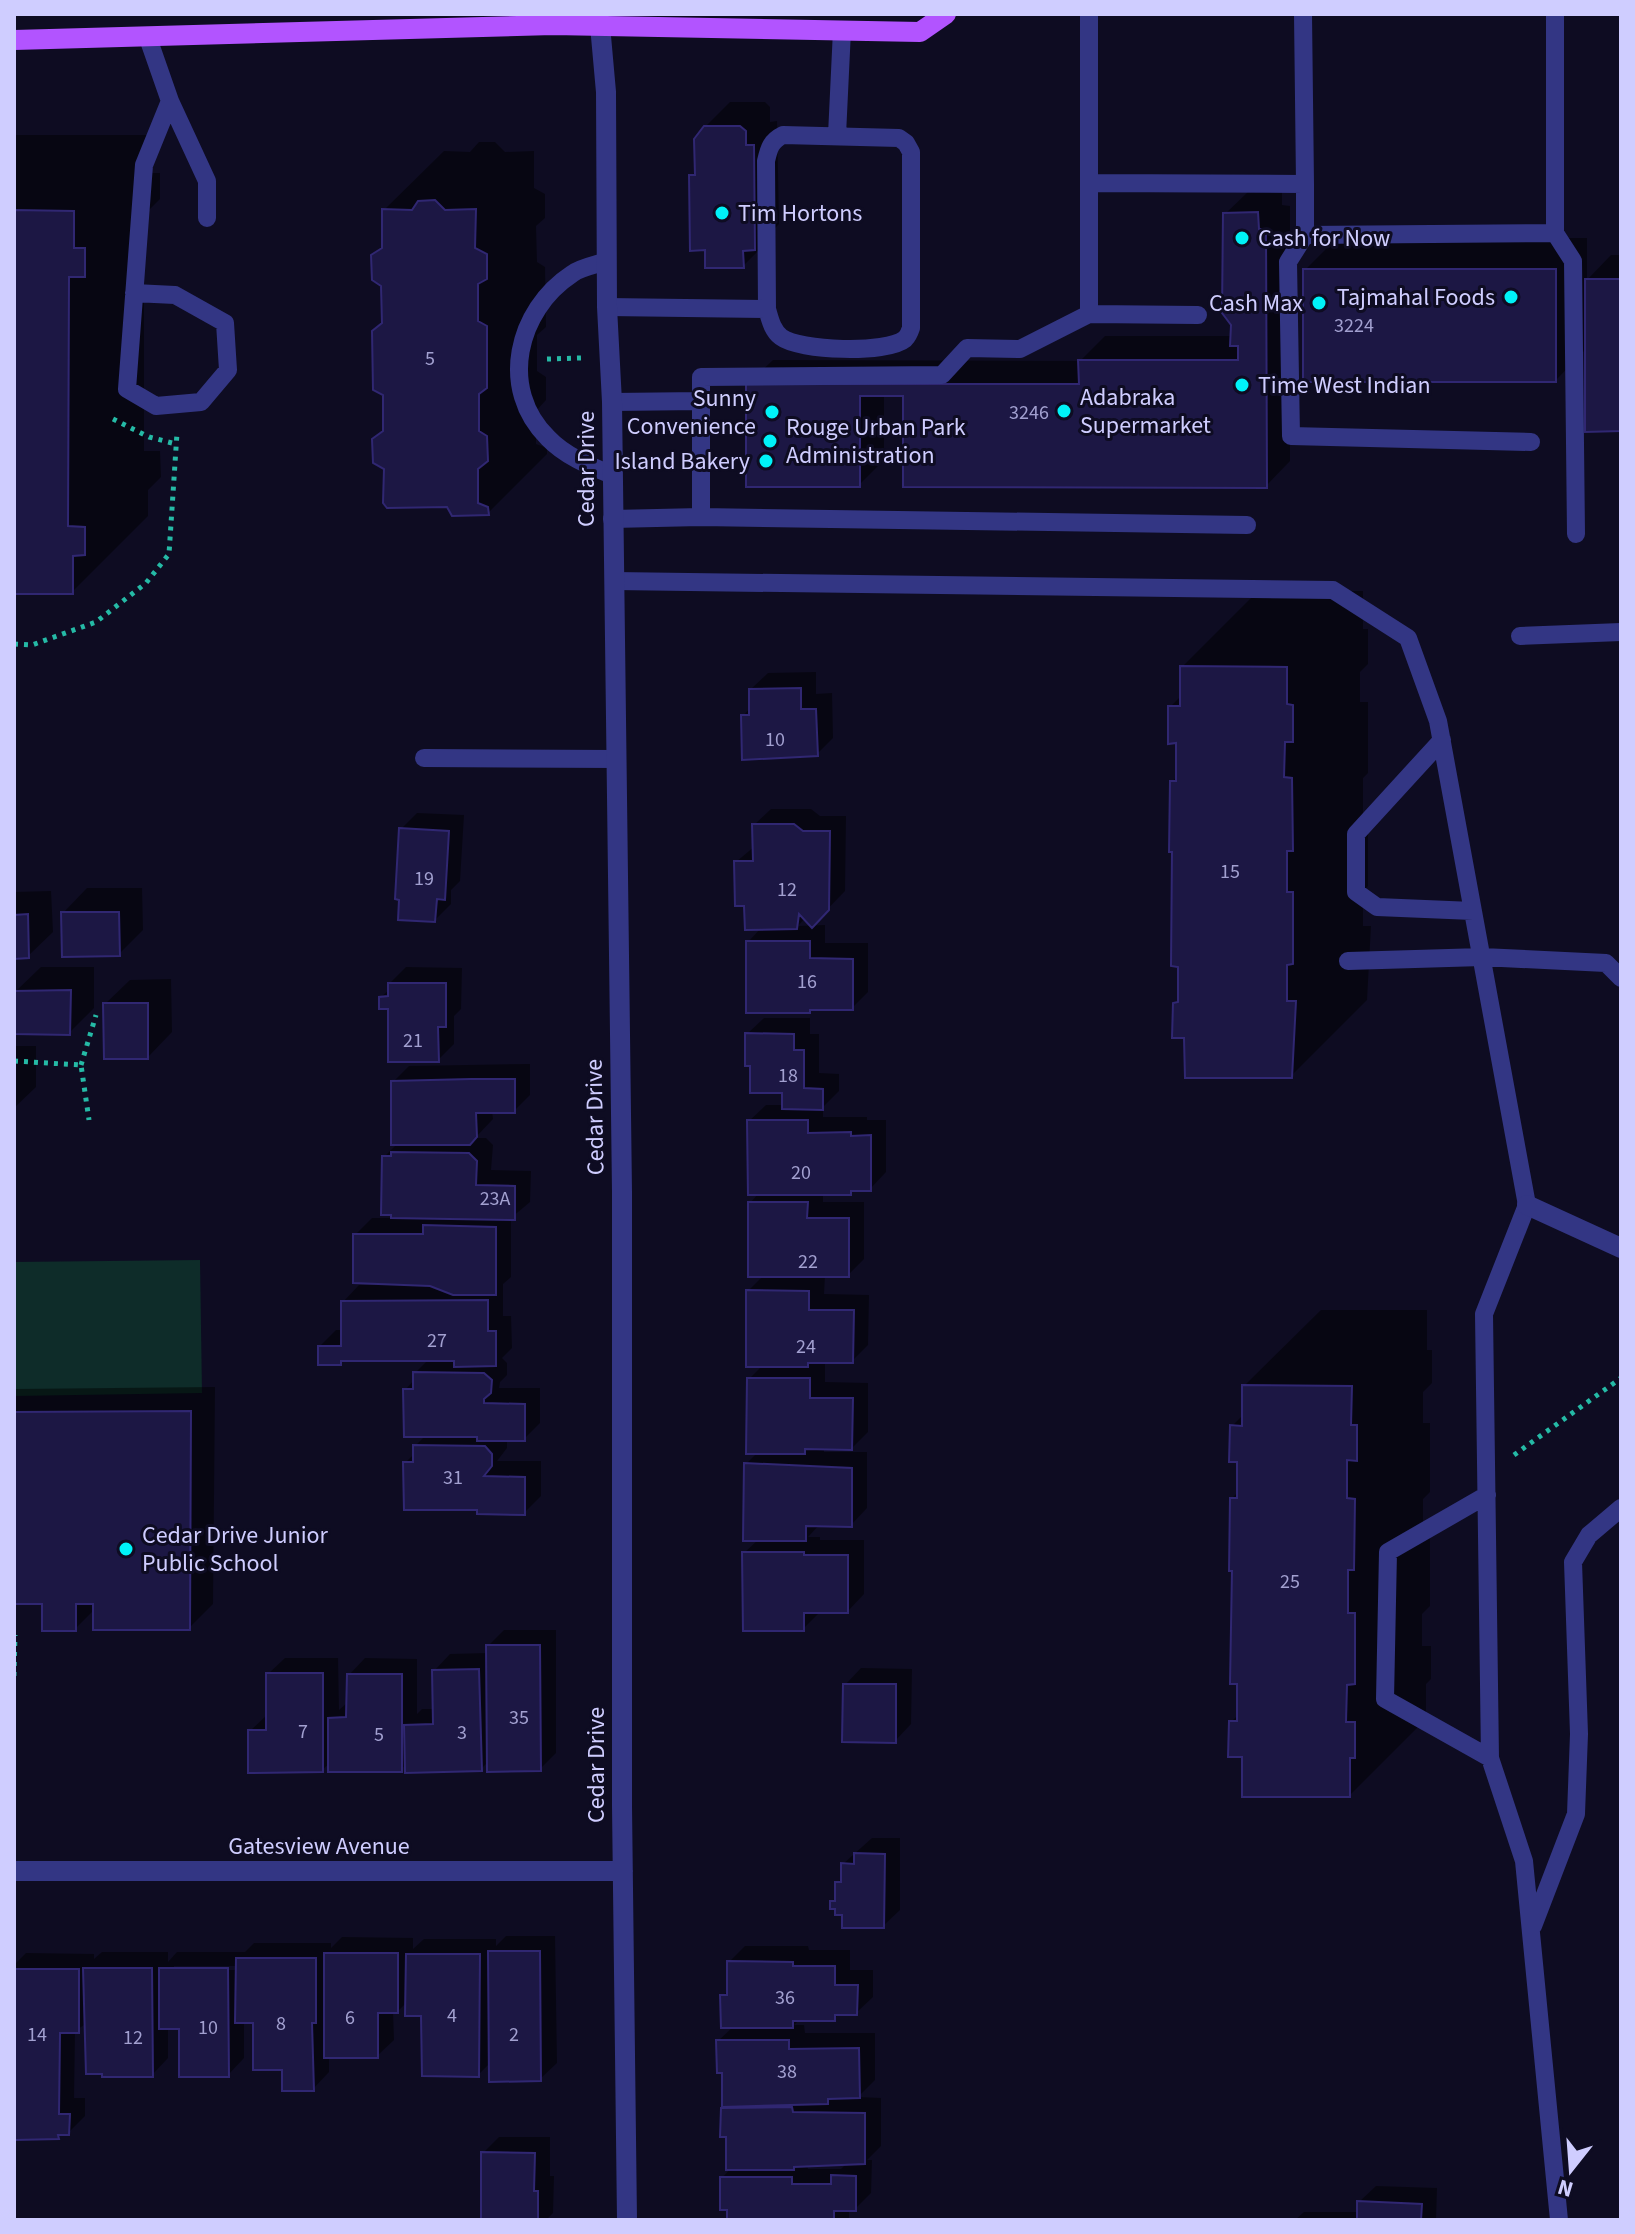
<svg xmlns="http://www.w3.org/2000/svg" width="1635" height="2234" viewBox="0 0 1635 2234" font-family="'Source Sans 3',sans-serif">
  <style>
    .green { fill: #0e2c29 }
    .shadow { fill: #0007; fill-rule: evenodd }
    .building { fill: #1c1744; stroke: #302772; stroke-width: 2 }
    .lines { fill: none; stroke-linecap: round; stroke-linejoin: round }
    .path { stroke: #25baa6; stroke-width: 5; stroke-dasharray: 4 6; stroke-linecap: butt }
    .service { stroke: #333684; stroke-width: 18 }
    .minor { stroke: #333684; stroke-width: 20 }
    .primary { stroke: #b254ff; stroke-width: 20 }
    .poi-dot { fill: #00f2f8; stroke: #0e0c22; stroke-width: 3 }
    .labels { text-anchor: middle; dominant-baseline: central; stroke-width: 6; stroke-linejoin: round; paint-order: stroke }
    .number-label { font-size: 20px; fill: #a2a0d0 }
    .poi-label { font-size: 24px; fill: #cfcdff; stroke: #0e0c22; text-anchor: start }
    .street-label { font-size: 24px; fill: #cfcdff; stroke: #0e0c22 }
  </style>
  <rect width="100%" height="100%" fill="#0e0c22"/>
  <path class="green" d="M200,1260L202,1393L14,1396V1262Z"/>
  <path class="shadow" d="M730,102H765L770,107V122L777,121L779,224L767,236V242L743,266L707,248L691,176L697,170L699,133Z
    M16,135H149V173H160V199L144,215V451H160L161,477L148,490V516L72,592H14Z
    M479,142H495L505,152L534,151V188L545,194V218L536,226L537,262L545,267L546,327L537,335V371L546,377V400L536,411V444L547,448V454L488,513L448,505L386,468L374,439L385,428L383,285L373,256L384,245V210L444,151L470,152Z
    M1282,189V205L1290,206V461L1266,486L905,394H884V460L859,485L748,384L773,360L1080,361L1105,336H1232L1225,214L1250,190Z
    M1337,238H1587V280L1611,255H1621V429L1587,348L1556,380L1305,270Z
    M1258,591H1363V629H1368V664L1360,672V702H1368V773L1363,778V817H1368V886L1363,892V926H1371L1367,1000L1291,1076L1186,1036L1175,1004L1180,998L1172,782L1178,775V741L1170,707L1182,695V667Z
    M816,672V694L832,693L833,738L817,754L743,716L751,707V689L768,673Z
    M771,809H811L820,816H846L845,891L812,925L805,918L798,926L825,925V943H868V992L852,1008H813L809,1011L748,942L762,927L746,904L736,862L755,846L754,825Z
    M417,813L464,815L460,881L451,890V904L435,920L401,829Z
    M87,888H142L143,930L119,954L63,913Z
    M51,891L53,932L28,956L14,957V892Z
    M41,967H94V1008L69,1033L16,991Z
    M406,967L462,968L461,1009L454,1016V1044L438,1060L381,997L390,989V983Z
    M171,979L172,1032L148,1057L105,1004L130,980Z
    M764,1018H810V1034H819V1073L839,1074V1091L823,1107V1117H867V1120H886V1172L870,1189H854L850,1193H823V1202H864V1259L848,1275H825L824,1294L869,1295L868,1345L852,1361H825V1382L868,1383V1432L852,1448H824V1452H867V1508L851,1525L820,1524L808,1537H820V1540H864V1594L848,1611L819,1613L803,1629L744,1553L759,1539L746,1464L758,1452L749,1379L763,1365L748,1291L764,1275L750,1203L759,1193L749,1121L766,1105H784V1091L752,1064L747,1034Z
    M14,1046H36V1087L14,1108Z
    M530,1064V1095L514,1111H492L493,1119L475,1138H486L493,1145L491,1170L531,1171L530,1202L511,1218V1277L503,1284V1316H511L512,1348L502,1358L507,1363V1375L500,1382L499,1388H540V1423L524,1439H507V1448L497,1461H541V1496L524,1513L479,1509L405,1463L415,1453V1446L426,1435L405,1390L415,1379V1373L429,1359H344L340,1363L320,1346L336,1330H343V1302L359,1285H377L356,1234L372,1218H393L384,1157L398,1143L393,1082L409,1066Z
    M1321,1310H1427V1350H1432V1383L1423,1392V1423H1430V1492L1423,1499V1538H1430V1606L1422,1614V1646H1431V1679L1426,1684V1719L1350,1795L1244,1755L1231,1722L1239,1714L1232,1498L1239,1491V1460L1232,1426L1244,1414V1386Z
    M215,1387L213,1604L189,1628L95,1609L75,1629L44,1602H14V1389Z
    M504,1630H556V1753L540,1769L489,1761L481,1769L407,1763L401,1770L330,1763L322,1770L250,1731L268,1714V1674L285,1658H338L339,1710L348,1702L349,1675L365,1658L417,1659V1714L422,1709H435L434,1671L450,1654L488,1653V1646Z
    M861,1668L912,1669L911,1724L895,1741L845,1685Z
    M872,1838H900V1910L883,1926L844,1913L832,1901L837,1897V1883L843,1877V1864Z
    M506,1936H555L557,2063L540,2079L491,2062L478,2075L423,2014L407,2002L397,2012L393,2011L394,2040L377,2056H329V2072L313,2089L284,2068L255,2021H244V2058L228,2075L181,2027H168V2058L152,2075L87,2023L75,2031L74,2098H85V2116L68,2133H63L58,2137L14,2138V1952H16V1963L26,1953L94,1954V1959L102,1952H168V1962L177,1952H245L254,1943H331V1948L342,1937L413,1938V1949L424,1939H496V1946ZM174,1966H238V1970H174Z
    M745,1946H808L809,1950H850V1970H873V1997L856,2013H840L834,2019H800L794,2025H804L805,2033H875V2080L858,2097L881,2098V2146L867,2160H872L871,2193L855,2209H849V2220H729V2207L722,2178L731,2168L728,2135H722L724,2070L718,2041L734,2026L722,1996L729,1990V1962ZM847,2163L841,2169H808L807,2164Z
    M499,2137H550V2176H554L553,2213L546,2220H483V2153Z
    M1376,2186L1437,2188L1436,2220H1295L1304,2212H1359V2202Z"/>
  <path class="building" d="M704,126H740L746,131V145H754L755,250L743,251L744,268H705V250L690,251L689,175H695L694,139Z
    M435,200L445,210L476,209L475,248L487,254V279L478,284V321L487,326V388L479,394V431L487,436L488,461L478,469V503L488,507L489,515L452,516L447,507L387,508L383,503L384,469L373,463L372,439L383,431V395L373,390L372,331L382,323L381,286L372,280L371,255L382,248V209L412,210L418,201Z
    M14,210L74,211V248H85V277H69L68,526L85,527V555L73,556V594H14Z
    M1258,212L1259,229H1266L1267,488L903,487V396H860V487H746V384H1079L1078,360H1238V346H1230L1231,325L1222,313L1223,213Z
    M1303,269H1556V382H1303Z
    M1585,279H1621V431L1585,432Z
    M1180,666L1287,667V704L1293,705V742H1285L1284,777L1292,778L1293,851H1287V892H1293V964L1287,965V1001H1296L1292,1078H1185L1184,1038H1172L1173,1003L1178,1002V967L1171,966L1172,852H1169L1170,781H1176V743L1168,744V706H1180Z
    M801,688V709H816L818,756L742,760L741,715H749V689Z
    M752,824H794L803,831H830L829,910L812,928L799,914L797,929L745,930L744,906H735L734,861H753Z
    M399,828L449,831L445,900L437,899L435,922L398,920L399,900L395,899Z
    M61,912H119L120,956L62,957Z
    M28,914L29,958L14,959V915Z
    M746,941H810V958L853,959V1010H810V1013H746Z
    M388,983H446V1027H438L439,1062H388V1009H379V997L388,996Z
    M71,990L70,1035L14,1034V991Z
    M103,1003H148V1059H104Z
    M745,1033L794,1034V1050H804V1088L823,1089V1110L782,1109V1093H750V1066H745Z
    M471,1079H515V1113H476L477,1137L470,1145H391V1081Z
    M747,1120H808V1133L851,1132V1136L871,1135V1191H851V1195H748Z
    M391,1152L469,1153L477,1161L476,1185L515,1186V1220L391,1218V1215H381L382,1156H391Z
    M748,1202H808L807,1218H849V1277H748Z
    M423,1225L496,1227V1295H453L430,1286L353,1283V1234H423Z
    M746,1290L809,1291V1310H854L853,1363H808V1367H746Z
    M488,1300V1331H496V1366L454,1367V1361H341V1365H318V1346H341V1301Z
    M413,1372L484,1373L492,1380L491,1393L484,1399V1403L525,1404V1441H477V1437H404L403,1389H413Z
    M747,1378H810V1398H853L852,1450L805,1449V1454H746Z
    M1242,1385L1352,1386L1351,1425H1357V1461L1347,1460V1498L1355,1499L1354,1570H1348V1613H1355V1684L1347,1685L1346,1722H1355V1758H1350V1797H1242V1757H1228L1229,1721H1237V1684H1230L1232,1571H1229L1230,1498H1237V1462H1229L1230,1425L1242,1426Z
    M191,1411L190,1630H93V1604H76V1631H42V1604H14V1412Z
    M413,1445L485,1446L492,1454V1466L484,1476L525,1477V1515L477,1514V1510H404L403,1462H413Z
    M744,1463L852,1468V1527L806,1526V1541H743Z
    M742,1552H804V1555H848V1613H804V1631H743Z
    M486,1645H540L541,1771L487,1772Z
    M479,1669L482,1771L405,1773L404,1725L433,1724L432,1670Z
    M266,1673H323V1772L248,1773V1730H266Z
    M347,1674H402V1772H328V1718L346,1717Z
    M843,1684H896V1743L842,1742Z
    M854,1853L885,1854L884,1928H842V1915H835V1909H830V1901H835V1882H841V1863L854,1864Z
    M488,1951H540L541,2081L489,2082Z
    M324,1953H398V2013H378V2058H324Z
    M406,1954H480L479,2077L422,2076L421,2016H405Z
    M236,1958H316V2023H312L314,2091H282V2070H253V2023H235Z
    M727,1961L793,1962V1966H835V1985H858L857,2015H835V2021H793V2028H721L720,1995H727Z
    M83,1968H152L153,2077H102V2074H86Z
    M159,1968H228L229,2077H179V2029H159Z
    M14,1969H79V2033H60L59,2114H70L69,2135H58L59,2139L14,2140Z
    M716,2040H789V2049L859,2048L860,2098L828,2099V2104L722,2107V2073H717Z
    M792,2107L793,2112L865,2113V2164L794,2167V2170H726V2137H720L721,2108Z
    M481,2152L535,2153L534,2191H538V2220H481Z
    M831,2175L856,2176V2211H834V2220H727V2210H720V2177H792V2184H831Z
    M1357,2201L1422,2204L1421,2220H1357Z"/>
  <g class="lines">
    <path class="path" d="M547,359L581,358
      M113,419L149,437L176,444
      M14,644L32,645L96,622L146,583L169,554L177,433
      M14,1061L81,1065L89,1120
      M81,1065L96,1015
      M1514,1455L1621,1378
      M14,1676L15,1635"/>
    <path class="service" d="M1089,14V314L1198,315
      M170,101L207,181V218
      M783,135L899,138L906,143L911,152V328C910,331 908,336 905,339C887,354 799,351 781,337C772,330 770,319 767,309L766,161C769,148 771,141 783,135Z
      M837,135L842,30
      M1089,183L1305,184L1303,14
      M1305,184V235L1555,233V14
      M1555,233L1573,261L1576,534
      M1305,235L1288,262L1291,436L1531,442
      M607,261C596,265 581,267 572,274C517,310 498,389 548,438C565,456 590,466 612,475
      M134,293L175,295L225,323L228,370L201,402L156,406L127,389L144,165L170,101L148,38
      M607,307L767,309
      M1089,314L1020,349L967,348L942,375L701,377V517L1247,525
      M612,402L701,401
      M612,519L701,517
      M614,581L1333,590L1408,638L1438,721L1527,1205L1484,1314L1490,1758L1524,1861L1559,2220
      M1520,636L1621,632
      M1442,740L1356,834V892L1377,907L1473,911
      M424,758L616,759
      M1348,961L1482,957L1606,963L1621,978
      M1487,1495L1388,1552L1385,1699L1490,1758
      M1533,1926L1576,1814L1579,1734L1573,1562L1589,1535L1621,1508"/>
    <path class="minor" d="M599,14L606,92L607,307L612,402L622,1192V1806L627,2220
      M1527,1205L1621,1248
      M14,1871H623"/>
    <path class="primary" d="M14,40L553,25L920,32L946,14"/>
  </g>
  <g class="poi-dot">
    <circle cx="722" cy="213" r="8"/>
    <circle cx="1242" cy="238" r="8"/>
    <circle cx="1511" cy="297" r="8"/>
    <circle cx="1319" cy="303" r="8"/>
    <circle cx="1242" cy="385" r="8"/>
    <circle cx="1064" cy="411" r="8"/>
    <circle cx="772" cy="412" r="8"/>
    <circle cx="770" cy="441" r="8"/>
    <circle cx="766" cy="461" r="8"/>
    <circle cx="126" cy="1549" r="8"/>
  </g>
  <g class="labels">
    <g class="number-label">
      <text x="1354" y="326">3224</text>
      <text x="430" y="359">5</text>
      <text x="1029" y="413">3246</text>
      <text x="775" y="740">10</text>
      <text x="1230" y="872">15</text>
      <text x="424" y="879">19</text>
      <text x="787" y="890">12</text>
      <text x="807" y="982">16</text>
      <text x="413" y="1041">21</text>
      <text x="788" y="1076">18</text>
      <text x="801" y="1173">20</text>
      <text x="495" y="1199">23A</text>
      <text x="808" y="1262">22</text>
      <text x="437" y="1341">27</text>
      <text x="806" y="1347">24</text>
      <text x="453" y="1478">31</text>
      <text x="1290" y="1582">25</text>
      <text x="519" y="1718">35</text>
      <text x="303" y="1732">7</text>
      <text x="462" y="1733">3</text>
      <text x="379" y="1735">5</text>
      <text x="785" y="1998">36</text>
      <text x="452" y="2016">4</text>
      <text x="350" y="2018">6</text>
      <text x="281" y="2024">8</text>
      <text x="208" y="2028">10</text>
      <text x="37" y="2035">14</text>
      <text x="514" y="2035">2</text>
      <text x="133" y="2038">12</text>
      <text x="787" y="2072">38</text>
    </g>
    <g class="poi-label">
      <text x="738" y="213">Tim Hortons</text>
      <text x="1258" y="238">Cash for Now</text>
      <text x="1495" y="297" text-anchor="end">Tajmahal Foods</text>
      <text x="1303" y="303" text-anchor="end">Cash Max</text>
      <text x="1258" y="385">Time West Indian</text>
      <text x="1080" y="397">Adabraka<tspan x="1080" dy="28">Supermarket</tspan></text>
      <text x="756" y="398" text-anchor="end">Sunny<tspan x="756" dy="28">Convenience</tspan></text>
      <text x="786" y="427">Rouge Urban Park<tspan x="786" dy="28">Administration</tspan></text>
      <text x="750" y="461" text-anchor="end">Island Bakery</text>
      <text x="142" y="1535">Cedar Drive Junior<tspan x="142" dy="28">Public School</tspan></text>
    </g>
    <g class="street-label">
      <text transform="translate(586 469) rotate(-90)">Cedar Drive</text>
      <text transform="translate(595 1117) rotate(-91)">Cedar Drive</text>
      <text transform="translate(596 1765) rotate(-90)">Cedar Drive</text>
      <text x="319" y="1846">Gatesview Avenue</text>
    </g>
  </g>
  <rect width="1635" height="2234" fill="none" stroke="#cfcdff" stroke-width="32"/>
  <g transform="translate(1571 2170) rotate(197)" stroke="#0e0c22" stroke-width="6" paint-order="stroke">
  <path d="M0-6L14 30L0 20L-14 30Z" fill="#cfcdff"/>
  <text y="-12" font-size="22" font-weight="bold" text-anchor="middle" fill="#cfcdff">N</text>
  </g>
</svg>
